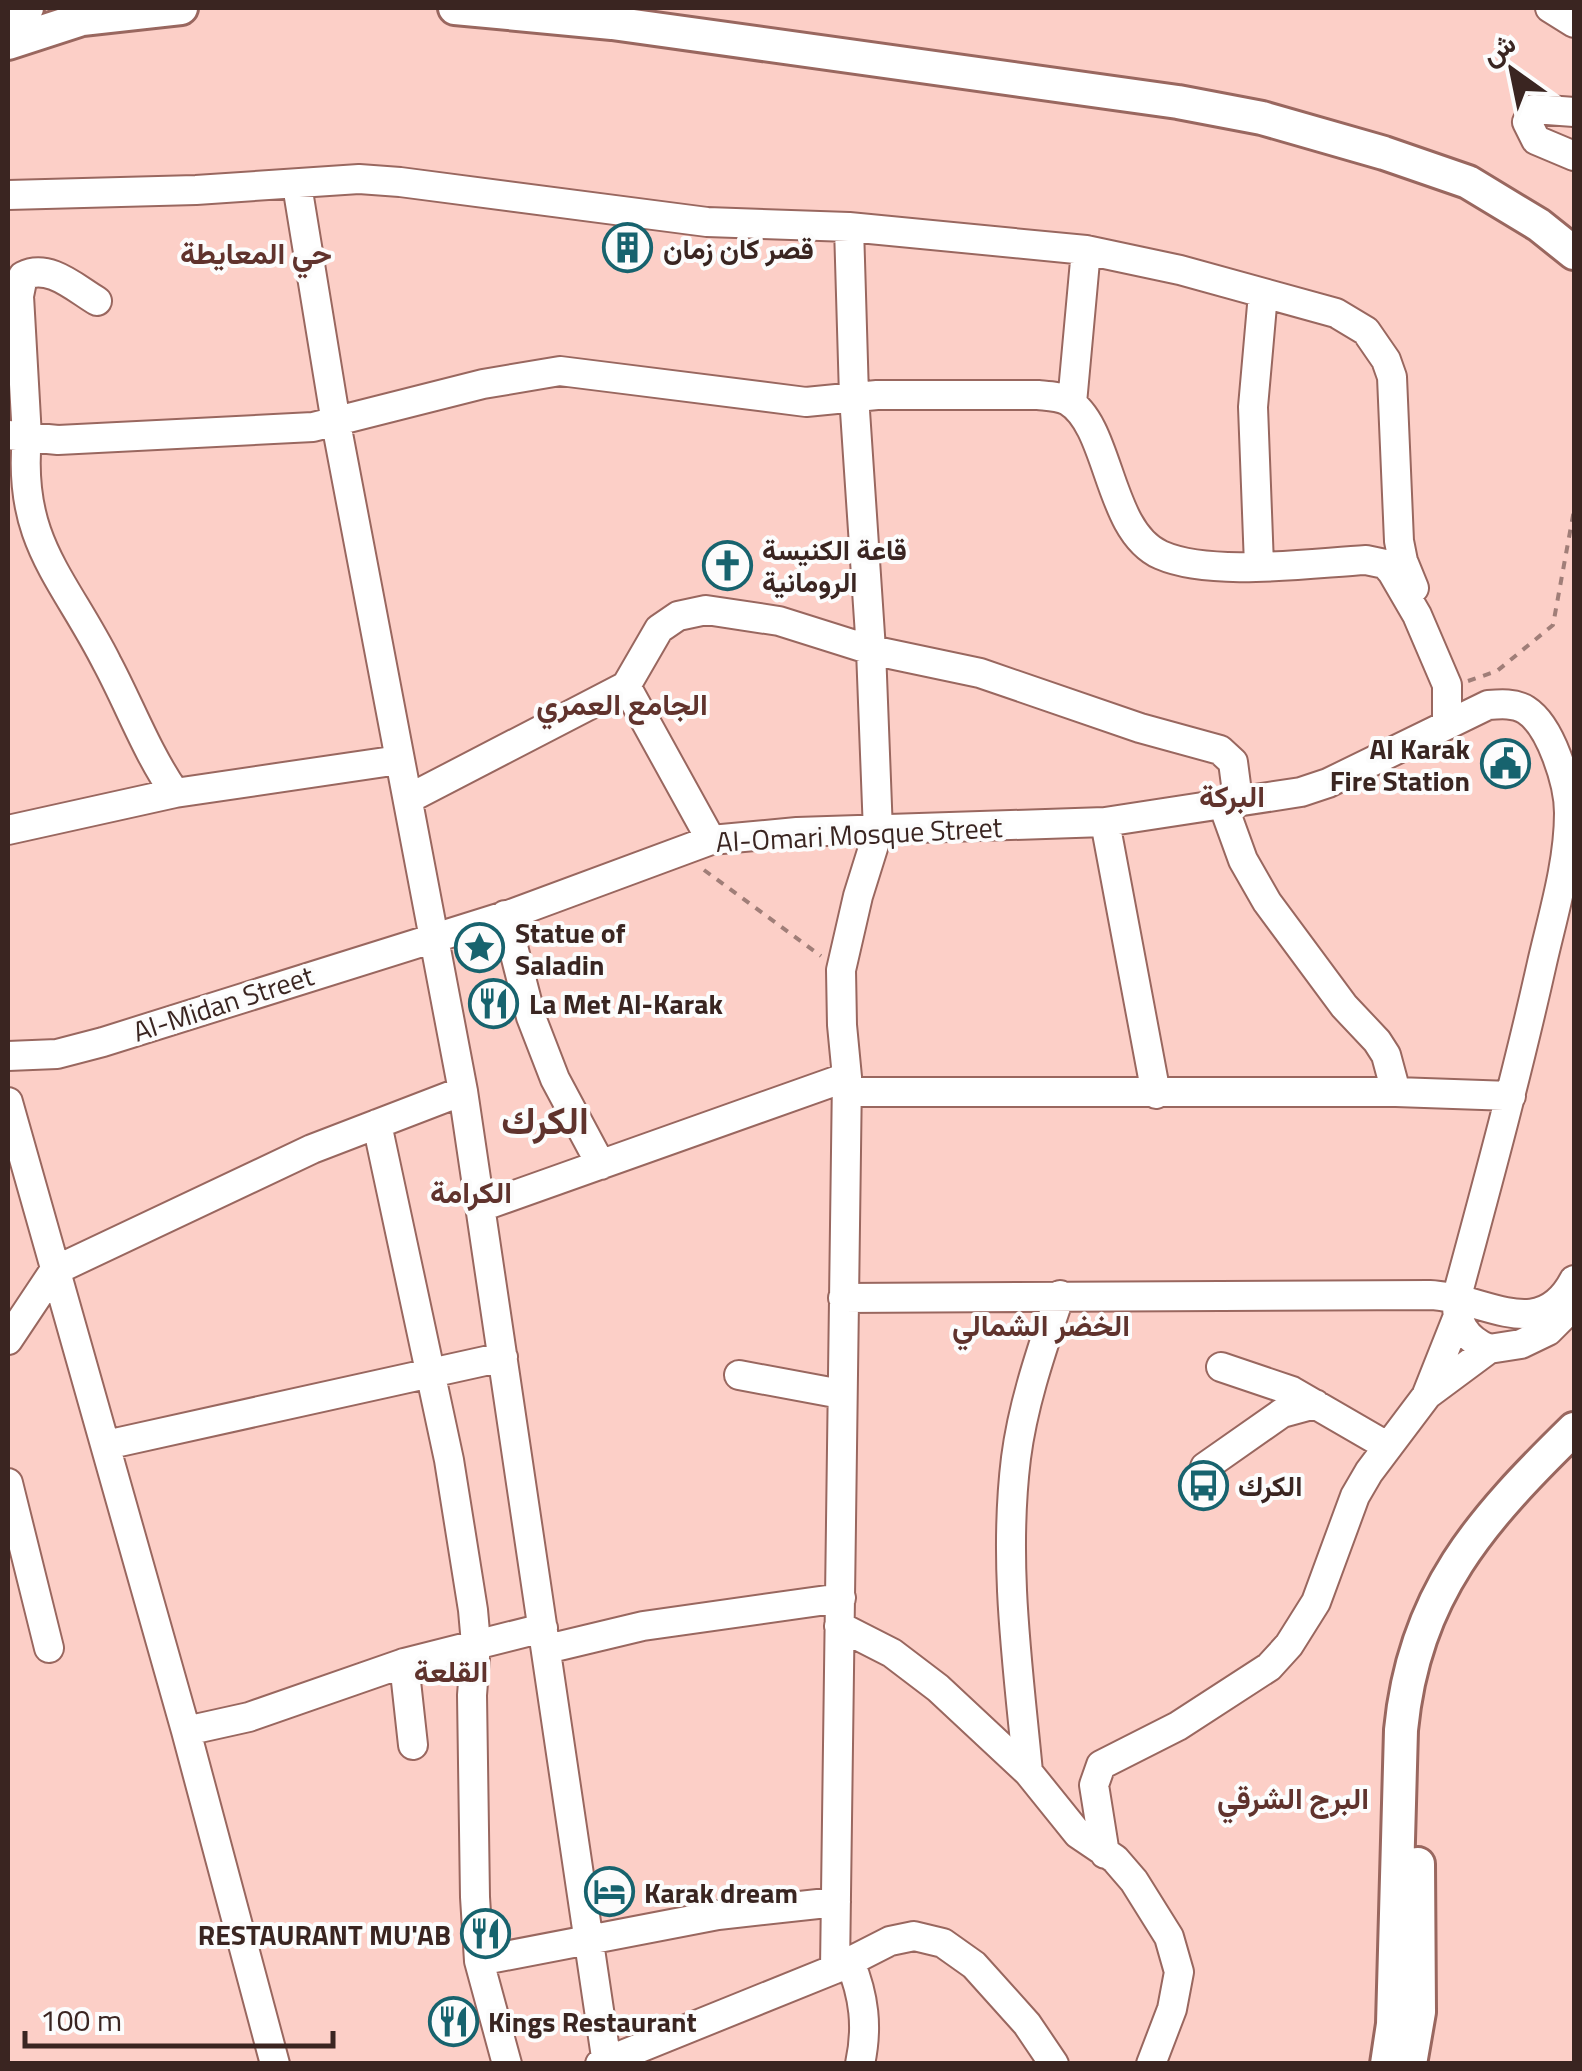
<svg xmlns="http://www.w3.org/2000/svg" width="1582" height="2071" viewBox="0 0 1582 2071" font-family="'Titillium Web',Vazirmatn,sans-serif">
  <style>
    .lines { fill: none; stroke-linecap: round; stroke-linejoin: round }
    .minor-casing { stroke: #99675f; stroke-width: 32 }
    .major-casing { stroke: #99675f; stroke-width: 38 }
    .path { stroke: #a07e78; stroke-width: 4; stroke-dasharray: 8 8; stroke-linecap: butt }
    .minor { stroke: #fff; stroke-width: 28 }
    .major { stroke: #fff; stroke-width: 32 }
    .labels { text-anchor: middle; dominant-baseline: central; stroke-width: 8; stroke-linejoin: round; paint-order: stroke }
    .poi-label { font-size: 28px; font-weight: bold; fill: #3a2521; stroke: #fcfcfc; text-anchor: start }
    .street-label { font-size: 28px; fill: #3a2521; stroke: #fcfcfc }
    .neighbourhood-label { font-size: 30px; font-weight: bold; fill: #60332d; stroke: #fcfcfc }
    .district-label { font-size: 38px; font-weight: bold; fill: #60332d; stroke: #fcfcfc }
  </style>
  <rect width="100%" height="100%" fill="#fccfc7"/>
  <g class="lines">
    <defs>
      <path id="minor" d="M1550,8L1574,23
        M1574,112L1534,109L1527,122L1536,140L1574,156
        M297,185L336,423L463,1091L607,2064
        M8,195L196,190L359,179L400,182L707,222L849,227L1086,250L1180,270L1336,313L1366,331L1386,360L1392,377L1399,541L1403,561L1414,588
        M1072,403L1086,250
        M8,435L27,437L19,296L23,276C49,263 75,288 97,301
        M1259,565L1253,407L1263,294
        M626,686L711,840
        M175,793C147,753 130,706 107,663C64,578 17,541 27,437L58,440L313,427L483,384L560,371L806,402L877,395H1038C1048,396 1059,396 1068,401C1111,427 1107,531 1161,555C1211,577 1310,563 1366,560L1385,564L1392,572L1417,615L1447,685V725
        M408,799L626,686L659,629L678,616L706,610L779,621L871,650L980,673L1140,728L1220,750L1233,762L1238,800
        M1222,802L1243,860L1267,902L1344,1006L1377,1041L1386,1055L1396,1092
        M1105,822L1156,1094
        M8,830L175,793L399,760
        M505,915L531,1017L555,1079L601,1165
        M8,1056L57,1054L103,1042L511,914L711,840L797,832L1105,822L1301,792L1328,783L1488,705C1501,704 1515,703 1526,710C1551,726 1569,784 1569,813C1569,863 1553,915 1542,963C1517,1075 1487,1185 1457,1296C1455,1322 1465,1339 1489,1349
        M847,1092H1396L1511,1096
        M8,1102L186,1731L275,2064
        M377,1124L449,1460L473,1610L476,1644L472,1695L475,1897L479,1961L507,2064
        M481,1207L847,1077
        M843,1298L1430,1295C1484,1297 1540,1345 1574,1280
        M8,1340L54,1271L312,1149L463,1091
        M1221,1367L1292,1391L1387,1446
        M739,1375L841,1394
        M1427,1394L1458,1316
        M106,1445L503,1357
        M1205,1467L1282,1413L1315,1404
        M8,1483L49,1648
        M839,1626L892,1653L938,1688L1028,1772L1078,1834L1115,1859L1134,1881L1169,1937L1179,1972L1172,2009L1151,2064
        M547,1649L643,1626L841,1598
        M404,1663L413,1745
        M186,1731L249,1717L404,1663L543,1628
        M1028,1772C1018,1667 1003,1564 1016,1458C1023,1403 1042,1349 1060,1295
        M1105,1854L1094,1785L1101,1765L1178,1726L1269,1667L1289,1645L1316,1602L1355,1496L1369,1472L1427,1395L1489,1349L1521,1344L1548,1331L1574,1305
        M479,1961L718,1915L836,1902
        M850,1962C864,1996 868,2027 860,2064
        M835,1969L847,1077L842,1025L841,970L858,896L878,832L871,650L854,396L849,227
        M600,2064L835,1969L890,1941L914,1936L943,1943L974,1965L1027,2024L1054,2064"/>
      <path id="major" d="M455,8L612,23L1178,102L1262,118L1384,153L1468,182L1539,225L1574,253
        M8,13L27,8
        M8,43L82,19L181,8
        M1387,2064L1393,2024L1401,1730C1414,1594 1481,1520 1574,1429
        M1410,2064L1419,2012L1418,1864"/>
    </defs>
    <use href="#minor" class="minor-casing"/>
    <use href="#major" class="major-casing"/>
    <path class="path" d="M1468,681L1497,671L1553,625L1574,510
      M704,870L821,956"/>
    <use href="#minor" class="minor"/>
    <use href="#major" class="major"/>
  </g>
  <defs>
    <symbol id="building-ring" viewBox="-11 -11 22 22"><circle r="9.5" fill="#fcfcfc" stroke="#17636e" stroke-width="1.5"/><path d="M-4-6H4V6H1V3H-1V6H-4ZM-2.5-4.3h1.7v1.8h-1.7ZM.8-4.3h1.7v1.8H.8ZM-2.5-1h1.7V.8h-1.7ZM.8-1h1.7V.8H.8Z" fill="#17636e"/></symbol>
    <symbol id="church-ring" viewBox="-11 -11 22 22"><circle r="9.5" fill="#fcfcfc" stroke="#17636e" stroke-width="1.5"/><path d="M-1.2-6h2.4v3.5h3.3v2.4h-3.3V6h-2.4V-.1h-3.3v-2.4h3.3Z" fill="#17636e"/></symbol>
    <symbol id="civic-ring" viewBox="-11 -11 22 22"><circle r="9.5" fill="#fcfcfc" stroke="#17636e" stroke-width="1.5"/><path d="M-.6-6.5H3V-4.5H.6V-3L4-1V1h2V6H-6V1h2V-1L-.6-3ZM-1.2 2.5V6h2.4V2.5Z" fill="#17636e"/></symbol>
    <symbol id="sight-ring" viewBox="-11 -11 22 22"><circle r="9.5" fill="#fcfcfc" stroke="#17636e" stroke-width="1.5"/><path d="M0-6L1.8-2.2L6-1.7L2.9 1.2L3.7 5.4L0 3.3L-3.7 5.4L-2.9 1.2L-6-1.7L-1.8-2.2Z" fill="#17636e"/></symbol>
    <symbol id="restaurant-ring" viewBox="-11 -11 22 22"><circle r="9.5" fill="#fcfcfc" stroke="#17636e" stroke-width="1.5"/><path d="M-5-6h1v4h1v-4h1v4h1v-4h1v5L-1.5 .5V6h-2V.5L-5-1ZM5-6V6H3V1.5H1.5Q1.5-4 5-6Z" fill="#17636e"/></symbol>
    <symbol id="bus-ring" viewBox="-11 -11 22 22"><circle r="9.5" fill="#fcfcfc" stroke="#17636e" stroke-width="1.5"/><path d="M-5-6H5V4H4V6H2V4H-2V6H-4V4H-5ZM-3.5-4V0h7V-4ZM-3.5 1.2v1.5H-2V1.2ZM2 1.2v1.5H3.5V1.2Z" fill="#17636e"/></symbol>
    <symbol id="hotel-ring" viewBox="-11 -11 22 22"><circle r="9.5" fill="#fcfcfc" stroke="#17636e" stroke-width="1.5"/><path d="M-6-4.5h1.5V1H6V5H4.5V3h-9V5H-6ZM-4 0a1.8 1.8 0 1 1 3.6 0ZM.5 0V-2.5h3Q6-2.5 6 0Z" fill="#17636e"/></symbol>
  </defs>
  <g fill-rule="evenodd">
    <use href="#building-ring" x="600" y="220" width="55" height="55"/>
    <use href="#church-ring" x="700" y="538" width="55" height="55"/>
    <use href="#civic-ring" x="1478" y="736" width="55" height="55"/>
    <use href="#sight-ring" x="452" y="920" width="55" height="55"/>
    <use href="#restaurant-ring" x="466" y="976" width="55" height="55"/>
    <use href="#bus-ring" x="1176" y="1458" width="55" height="55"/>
    <use href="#hotel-ring" x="582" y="1864" width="55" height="55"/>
    <use href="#restaurant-ring" x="458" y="1906" width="55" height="55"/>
    <use href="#restaurant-ring" x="426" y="1994" width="55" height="55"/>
  </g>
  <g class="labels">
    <g class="poi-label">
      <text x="663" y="248">قصر كان زمان</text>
      <text x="762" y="549">قاعة الكنيسة<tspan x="762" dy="32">الرومانية</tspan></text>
      <text x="1470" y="748" text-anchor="end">Al Karak<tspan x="1470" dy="32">Fire Station</tspan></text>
      <text x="515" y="932">Statue of<tspan x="515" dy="32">Saladin</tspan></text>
      <text x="529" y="1003">La Met Al-Karak</text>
      <text x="1238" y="1485">الكرك</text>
      <text x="644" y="1892">Karak dream</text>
      <text x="451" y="1934" text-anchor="end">RESTAURANT MU'AB</text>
      <text x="488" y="2021">Kings Restaurant</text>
    </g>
    <g class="street-label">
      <text transform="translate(859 834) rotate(-3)">AI-Omari Mosque Street</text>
      <text transform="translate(223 1003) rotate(-18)">AI-Midan Street</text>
    </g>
    <g class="neighbourhood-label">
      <text x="256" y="253">حي المعايطة</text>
      <text x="622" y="704">الجامع العمري</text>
      <text x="1232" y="796">البركة</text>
      <text x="471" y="1192">الكرامة</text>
      <text x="1041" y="1325">الخضر الشمالي</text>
      <text x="451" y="1671">القلعة</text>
      <text x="1293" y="1798">البرج الشرقي</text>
    </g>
    <g class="district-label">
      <text x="545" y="1120">الكرك</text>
    </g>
  </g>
  <rect width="1582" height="2071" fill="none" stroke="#3a2521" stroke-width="20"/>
  <g transform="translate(1512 70) rotate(327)" stroke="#fcfcfc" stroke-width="8" paint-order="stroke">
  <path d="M0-8L18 38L0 25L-18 38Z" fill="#3a2521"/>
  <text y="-15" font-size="28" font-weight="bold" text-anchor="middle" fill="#3a2521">ش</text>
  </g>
  <path d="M25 2031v15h308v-15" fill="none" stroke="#3a2521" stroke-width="5"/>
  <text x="40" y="2031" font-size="30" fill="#3a2521" stroke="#fcfcfc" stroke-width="8" paint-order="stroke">100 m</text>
</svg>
